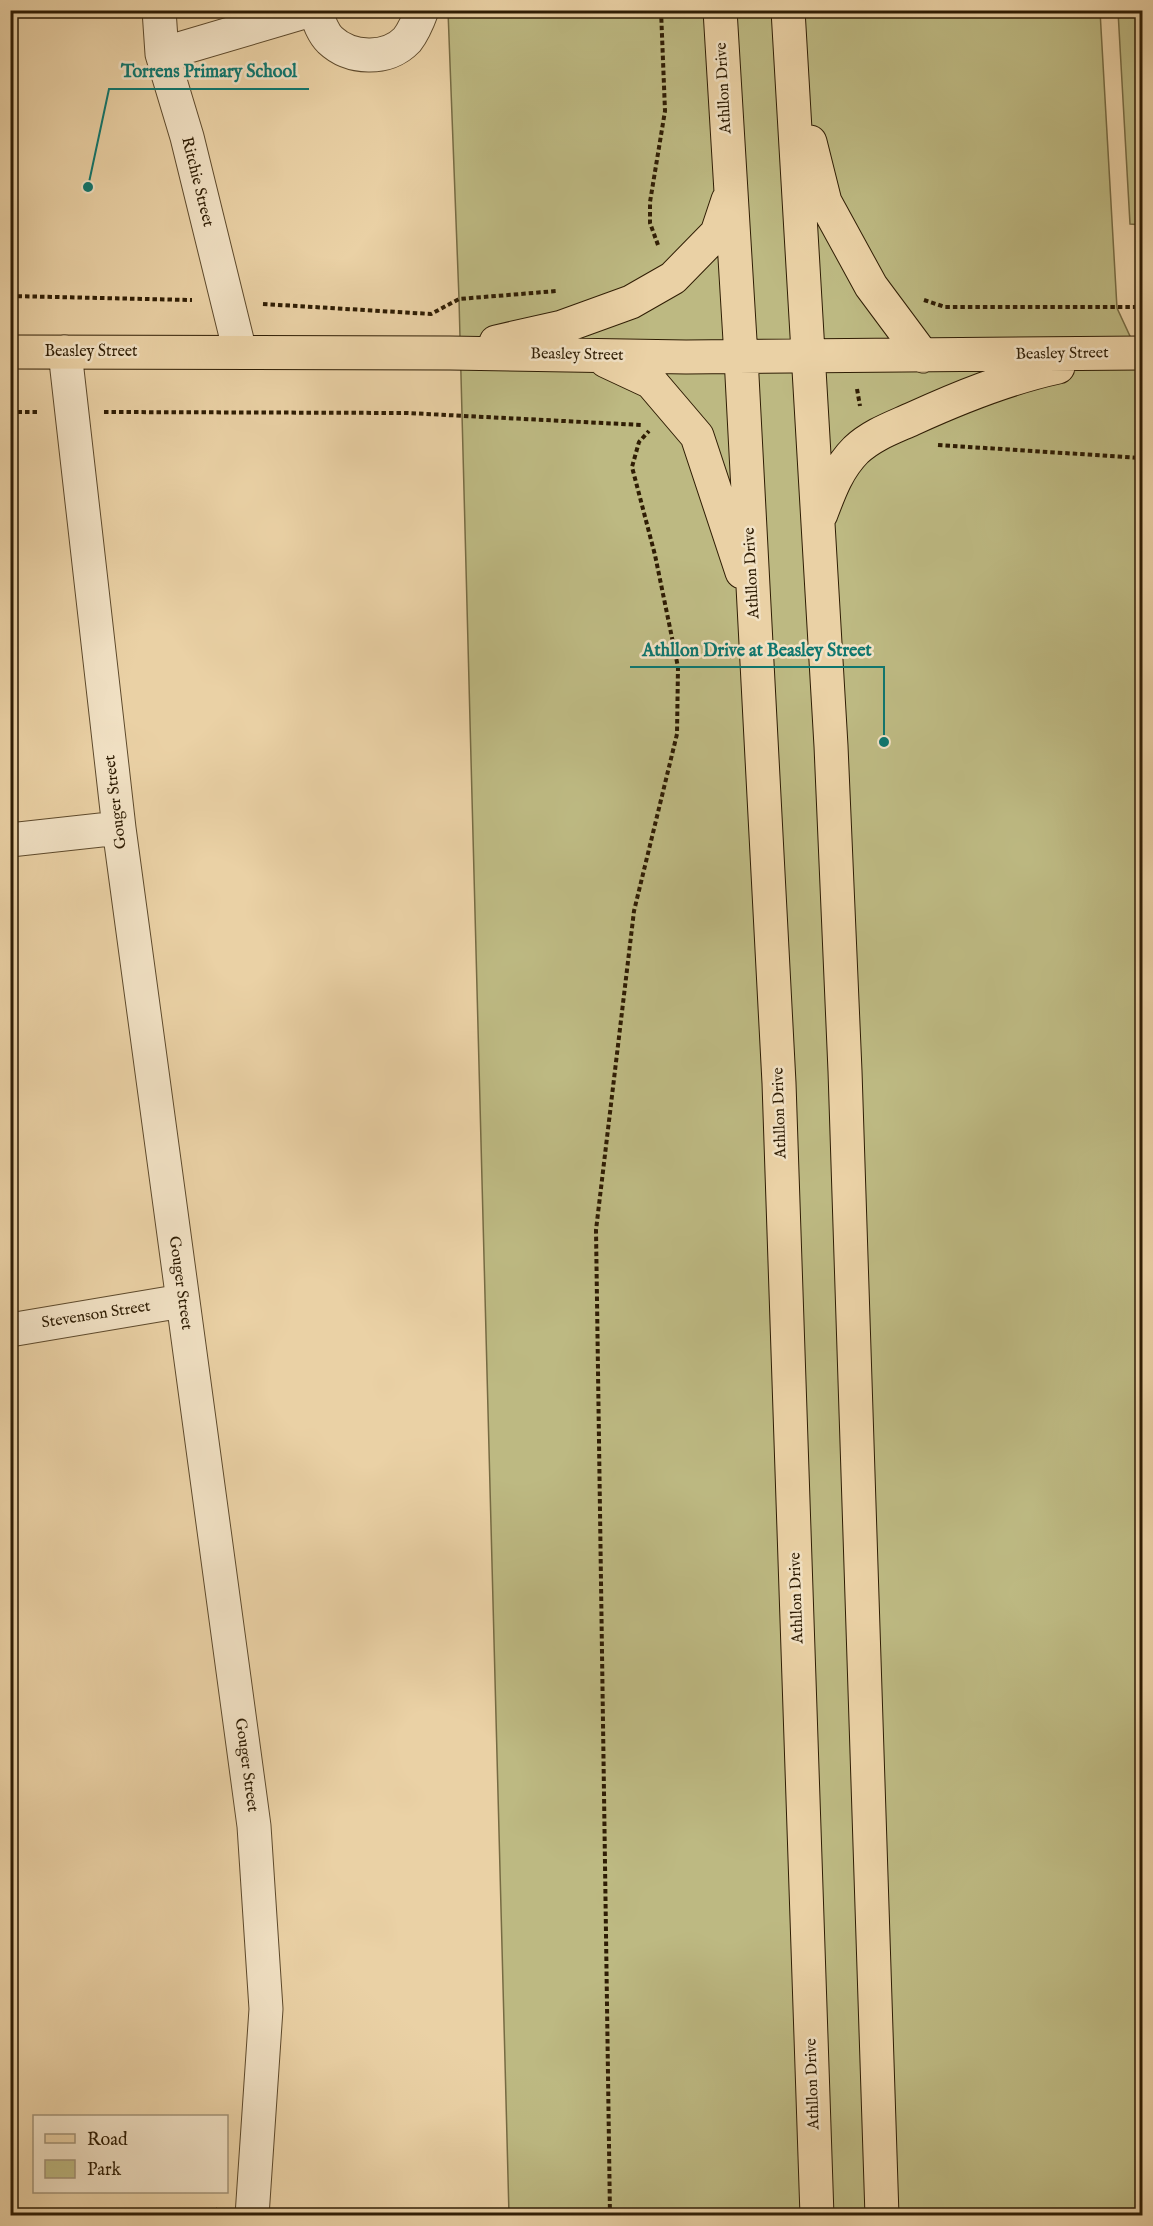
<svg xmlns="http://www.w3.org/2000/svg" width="1153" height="2226" viewBox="0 0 1153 2226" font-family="'IM FELL English',serif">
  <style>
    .green { fill: #bdb982; stroke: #766b43; stroke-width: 1.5 }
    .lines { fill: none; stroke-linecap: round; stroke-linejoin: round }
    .minor-casing { stroke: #5e4a2c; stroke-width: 35 }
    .major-casing { stroke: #2f1d04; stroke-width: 35 }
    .path { stroke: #2f1d04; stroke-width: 4; stroke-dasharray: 4.5 3; stroke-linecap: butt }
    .minor { stroke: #f1e1c4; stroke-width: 33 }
    .major { stroke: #ead1a5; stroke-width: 33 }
    .labels { text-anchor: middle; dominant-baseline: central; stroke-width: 5; stroke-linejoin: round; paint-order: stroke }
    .street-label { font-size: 16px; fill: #2f1d04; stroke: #f1e1c4 }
    .leader { fill: none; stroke: #0f766e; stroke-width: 2 }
    .callout-dot { fill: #0f766e; stroke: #f1e1c4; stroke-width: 2 }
    .callout-label { font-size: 18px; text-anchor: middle; font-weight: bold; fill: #0f766e; stroke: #f1e1c4; stroke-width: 5; stroke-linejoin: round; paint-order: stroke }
  </style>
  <rect width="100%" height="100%" fill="#ead1a5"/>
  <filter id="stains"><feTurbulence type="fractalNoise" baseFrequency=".00333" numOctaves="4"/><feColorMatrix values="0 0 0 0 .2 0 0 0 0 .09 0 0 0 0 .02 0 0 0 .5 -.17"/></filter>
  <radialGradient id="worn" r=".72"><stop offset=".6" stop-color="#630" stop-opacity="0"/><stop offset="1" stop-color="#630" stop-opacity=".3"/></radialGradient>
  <path class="green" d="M448,11H1100L1117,308L1142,362V2215H509L459,299Z
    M1118,11H1142V225L1130,224Z"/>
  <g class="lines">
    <defs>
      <path id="minor" d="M159,10L162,54L187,137L240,352
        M315,10C319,21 322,32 330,40C350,59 387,61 407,40C414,31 418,21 422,10
        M162,54L311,10
        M65,352L119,828L254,1826L266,2009L252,2216
        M10,840L119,828
        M10,1330L182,1301"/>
      <path id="major" d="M720,10L741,357L779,1083L817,2216
        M788,10L831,746L845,1071L882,2216
        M810,142L825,202L871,286L923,356
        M496,342L562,327L631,302L673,278L717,233L728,200
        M10,352L450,353L686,357L1142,353
        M606,361L651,382L697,436L742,572
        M821,514C830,490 838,468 856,450C872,435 892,428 912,419C960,397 1007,378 1058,367"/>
    </defs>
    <use href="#minor" class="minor-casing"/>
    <use href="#major" class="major-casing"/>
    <path class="path" d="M658,245L650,223V202L665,111L661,10
      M10,296L192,300
      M924,300L945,307H1142
      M263,304L431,314L459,299L557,291
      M857,389L860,406
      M10,412H40
      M104,412L407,413L642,425
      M938,445L1142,458
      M208,2216L218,2209
      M610,2216L596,1230L634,911L677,734L678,667L655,555L632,467L639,442L649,431"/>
    <use href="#minor" class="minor"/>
    <use href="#major" class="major"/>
  </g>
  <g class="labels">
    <g class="street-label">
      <text transform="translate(724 88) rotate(-93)">Athllon Drive</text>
      <text transform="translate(197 182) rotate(76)">Ritchie Street</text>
      <text x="91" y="352">Beasley Street</text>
      <text transform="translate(1062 354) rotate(-1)">Beasley Street</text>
      <text transform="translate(577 355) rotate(1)">Beasley Street</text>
      <text transform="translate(752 573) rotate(-93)">Athllon Drive</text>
      <text transform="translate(116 802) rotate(-97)">Gouger Street</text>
      <text transform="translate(780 1113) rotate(-92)">Athllon Drive</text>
      <text transform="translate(180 1283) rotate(82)">Gouger Street</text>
      <text transform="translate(96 1315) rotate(-9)">Stevenson Street</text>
      <text transform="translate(797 1598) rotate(-92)">Athllon Drive</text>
      <text transform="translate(246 1765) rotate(82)">Gouger Street</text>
      <text transform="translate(813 2084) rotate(-92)">Athllon Drive</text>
    </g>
  </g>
  <path class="leader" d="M88 187L109 89H309M884 742L884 667H630"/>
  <g class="callout-dot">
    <circle cx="88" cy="187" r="6"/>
    <circle cx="884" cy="742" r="6"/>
  </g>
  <g class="callout-label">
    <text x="209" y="77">Torrens Primary School</text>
    <text x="757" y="656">Athllon Drive at Beasley Street</text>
  </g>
  <rect width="1153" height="2226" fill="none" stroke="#ead1a5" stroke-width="36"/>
  <rect x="12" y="12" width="1129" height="2202" fill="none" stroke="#2f1d04" stroke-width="3"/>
  <rect x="18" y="18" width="1117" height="2190" fill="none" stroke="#2f1d04" stroke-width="1.5"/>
  <rect x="33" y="2115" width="195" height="78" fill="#f1e1c4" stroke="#a39377" stroke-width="1.5"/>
  <rect x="45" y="2134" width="30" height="9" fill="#ead1a5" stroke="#a39377" stroke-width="1.5"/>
  <text x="87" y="2145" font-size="18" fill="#2f1d04">Road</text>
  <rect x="45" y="2160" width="30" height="18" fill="#bdb982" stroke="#a39377" stroke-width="1.5"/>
  <text x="87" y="2175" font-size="18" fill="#2f1d04">Park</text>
  <rect width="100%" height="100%" filter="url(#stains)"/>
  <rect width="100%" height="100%" fill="url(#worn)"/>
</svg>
